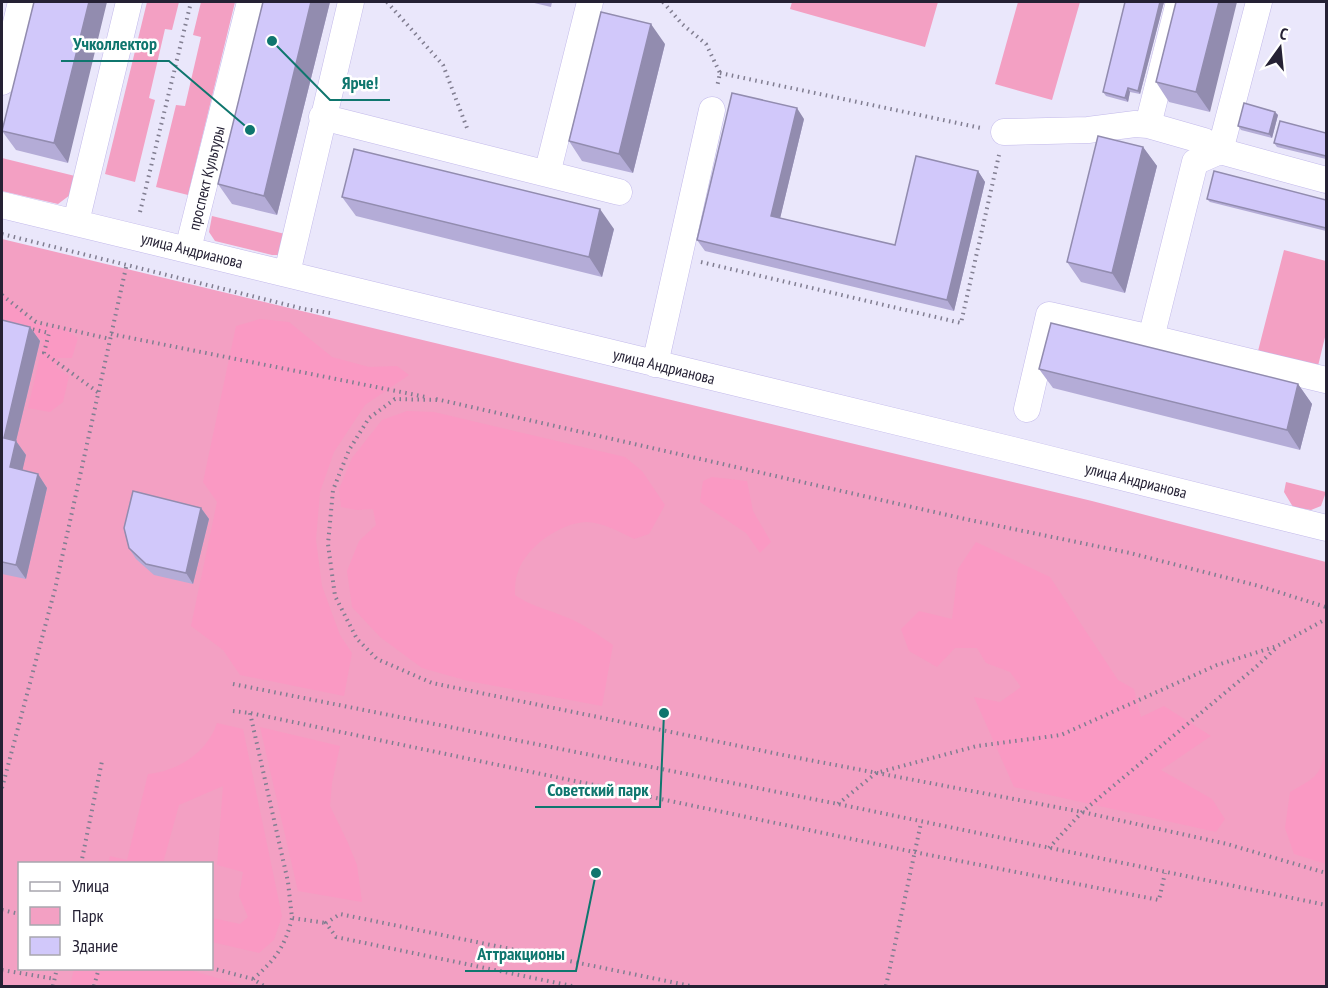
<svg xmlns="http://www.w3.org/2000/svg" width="1328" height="988" viewBox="0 0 1328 988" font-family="'PT Sans Narrow',sans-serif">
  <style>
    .green { fill: #f3a0c3; fill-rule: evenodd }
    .forest { fill: #fa99c3 }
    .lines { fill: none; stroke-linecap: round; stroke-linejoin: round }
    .minor-casing { stroke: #c2b9ea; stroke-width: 27 }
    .path { stroke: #817e91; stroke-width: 4; stroke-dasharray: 1.5 4.5; stroke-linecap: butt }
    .minor { stroke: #fff; stroke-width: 26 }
    .wall { fill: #b4acd7 }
    .shaded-wall { fill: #928caf }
    .building { fill: #d1c8fa; stroke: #928caf; stroke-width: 1.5 }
    .labels { text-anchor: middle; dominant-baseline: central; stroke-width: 5; stroke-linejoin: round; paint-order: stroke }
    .street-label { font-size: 16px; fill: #252134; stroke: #fff }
    .leader { fill: none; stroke: #0f766e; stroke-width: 2 }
    .callout-dot { fill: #0f766e; stroke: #fff; stroke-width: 2 }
    .callout-label { font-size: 18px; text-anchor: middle; font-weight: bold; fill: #0f766e; stroke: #fff; stroke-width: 5; stroke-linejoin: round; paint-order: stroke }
  </style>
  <rect width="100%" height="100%" fill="#eae7fb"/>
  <path class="green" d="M147,2H179L172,30L165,29L149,98L155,100L135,182L105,174Z
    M201,2H235L188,195L156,187L176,105L185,106L201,37L193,35Z
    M792,2H938L925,47L790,9Z
    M1018,2H1080L1052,100L995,84Z
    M2,158L75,176L70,195L58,204L2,191Z
    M212,216L289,235L283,255H272L215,241L209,232Z
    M2,239L1092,501L1326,562V986H2ZM20,864H212V968H20Z
    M1284,250L1326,261V333L1318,366L1258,351Z
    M1286,482L1326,492L1321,506L1311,510L1293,507L1284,492Z"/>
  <path class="forest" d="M2,292L32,322L66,330L78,338L72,358H58L56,367L69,376L63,402L50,412L28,408L44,339L2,329Z
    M260,319L289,322L332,357L369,367L397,366L409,375L365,405L334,452L320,492L316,540L322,586L340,635L352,653L344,696L240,675L223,650L191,626L217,502L203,482L236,326Z
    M407,411L434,412L625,457L642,471L665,505L649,534L634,539C620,532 602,522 586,522C560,523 526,547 518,572C515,579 515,588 515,595C533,607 544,608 563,616C581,622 597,634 613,645L602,706L468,681L422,668L380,637L352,607L347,571L359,541L376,525L373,509L356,510L341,507L339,489L352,458L382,420Z
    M712,477L747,481L753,511L771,542L760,553L746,533L700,502L703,481Z
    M976,542L1050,577L1118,680L1134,689L1141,717L1164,706L1211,736L1161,770L1212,799L1225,819L1216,832L1014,787L974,697L1000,702L1021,687L1010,672L986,663L977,648H955L937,667L909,651L901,629L919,611L952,619L958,569Z
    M217,723L243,729L282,916L274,940L259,953L212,942V918L240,924L248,917L239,896L243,872L217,865L223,786L179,805L163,863H108L110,856L127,860L148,774C178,771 207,753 217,723Z
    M260,727L340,746L332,783L330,806L348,843L357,865L362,902L298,891Z
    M1326,745V864L1294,854L1285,828L1290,792C1316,777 1321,777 1326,745Z
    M74,969H186L245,986H98L96,981L88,986H70Z"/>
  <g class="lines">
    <defs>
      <path id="minor" d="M2,82L21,2
        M322,117L619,192
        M1148,125L1179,2
        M1004,132L1088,130L1135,124L1148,125L1204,141L1220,151L1326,180
        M547,174L590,2
        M2,205L1013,450L1326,528
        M76,222L129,2
        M188,249L250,2
        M287,273L351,2
        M1151,338L1326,380
        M655,364L712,110
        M1027,409L1049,315L1151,338L1195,162L1220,151L1259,2"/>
    </defs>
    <use href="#minor" class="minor-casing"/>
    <path class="path" d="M387,2L443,65L467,128
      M663,2L682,24L706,44L720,73L717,87
      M720,73L981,128
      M140,212L191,2
      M2,234L304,309L330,313
      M701,262L961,323L999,155
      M2,295L36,322L110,339
      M27,328L49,333L44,353L99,393
      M111,334L426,397
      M436,399L965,519L1130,553L1259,586L1326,607
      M437,400L395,399L369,418L349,450L333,490L328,544L335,596L357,639L377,659L432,683L788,756L1082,812L1227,844L1326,873
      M233,684L838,804L1326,905
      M233,711L250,713L914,852L1159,900L1165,873
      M250,713L288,882L292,918L326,923
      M2,788L55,589L127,263
      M838,804L876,773L977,746L1061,735L1217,665L1277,646L1326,619
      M1049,848L1082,812L1256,667L1277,647
      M81,864L102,761
      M2,910L20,914
      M211,968L253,979L264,986
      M2,970L55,979
      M253,979C275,960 285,947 292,918
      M53,986L57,968
      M94,986L99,968
      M572,986L336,937L326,923L340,914L691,986
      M886,986L921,823"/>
    <use href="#minor" class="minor"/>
  </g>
  <path class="wall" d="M34,2L68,163L16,150L2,131Z
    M263,2H330L277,215L232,204L218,184Z
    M530,2H552L551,7Z
    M1125,2H1164L1140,94L1130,92L1128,102L1106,96L1103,92Z
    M1176,2L1210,112L1169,102L1156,82Z
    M665,44L633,173L582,161L569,141Z
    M1275,112L1278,115L1272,138L1241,130L1238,126Z
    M804,119L780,218L895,245L978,171L985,182L954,311L705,251L697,240Z
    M1326,133V159L1277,147L1274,143Z
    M1143,147L1157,166L1125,293L1081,282L1067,262Z
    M342,197L614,229L602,277L356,216Z
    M1207,199L1326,200V231L1210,202Z
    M2,320L30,327L40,341L16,441L26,455L22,470L38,474L47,488L26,579L2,574Z
    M1039,369L1298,384L1312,404L1300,450L1053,388Z
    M201,508L209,519L193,584L154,575L136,559L129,548Z"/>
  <path class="shaded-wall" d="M89,2H107L68,163L54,143Z
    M311,2H330L277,215L264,196Z
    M1160,2H1164L1140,94L1138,91Z
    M1219,2H1237L1210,112L1196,92Z
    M651,24L665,44L633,173L619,154Z
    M1128,88L1130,92L1128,102L1125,98Z
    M797,108L804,119L778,227L771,216Z
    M1275,112L1278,115L1272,138L1269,134Z
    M1143,147L1157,166L1125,293L1112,273Z
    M978,171L985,182L954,311L947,300Z
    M600,209L614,229L602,277L589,257Z
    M30,327L40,341L16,441L26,455L20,481L10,467L4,438Z
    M1298,384L1312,404L1300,450L1287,430Z
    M38,474L47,488L26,579L16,565Z
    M201,508L209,519L193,584L186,573Z"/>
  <path class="building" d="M34,2H89L54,143L2,131Z
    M263,2H311L264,196L218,184Z
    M1125,2H1160L1138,91L1128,88L1125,98L1103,92Z
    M1176,2H1219L1196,92L1156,82Z
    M601,12L651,24L619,154L569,141Z
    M732,93L797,108L771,216L895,245L916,156L978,171L947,300L697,240Z
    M1244,103L1275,112L1269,134L1238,126Z
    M1280,121L1326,133V156L1274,143Z
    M1098,136L1143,147L1112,273L1067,262Z
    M354,149L600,209L589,257L342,197Z
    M1214,171L1326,200V228L1207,199Z
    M2,320L30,327L4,438L16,441L10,467L38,474L16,565L2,562Z
    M1051,323L1298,384L1287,430L1039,369Z
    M133,491L201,508L186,573L146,564L129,548L124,528Z"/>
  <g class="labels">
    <g class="street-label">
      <text transform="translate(206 178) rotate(-76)">проспект Культуры</text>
      <text transform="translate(192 250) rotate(14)">улица Андрианова</text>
      <text transform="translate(664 366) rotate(14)">улица Андрианова</text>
      <text transform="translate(1136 480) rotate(14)">улица Андрианова</text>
    </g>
  </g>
  <path class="leader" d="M250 130L169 61H61M272 41L330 100H390M664 713L660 807H535M596 873L576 971H465"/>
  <g class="callout-dot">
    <circle cx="250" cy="130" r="6"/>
    <circle cx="272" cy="41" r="6"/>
    <circle cx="664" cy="713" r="6"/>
    <circle cx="596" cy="873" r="6"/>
  </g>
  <g class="callout-label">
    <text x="115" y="50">Учколлектор</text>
    <text x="360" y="89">Ярче!</text>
    <text x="598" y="796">Советский парк</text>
    <text x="521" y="960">Аттракционы</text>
  </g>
  <rect width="1328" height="988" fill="none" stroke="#252134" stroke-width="6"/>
  <rect x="18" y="862" width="195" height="108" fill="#ffffff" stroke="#a8a6ae" stroke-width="1.5"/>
  <rect x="30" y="882" width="30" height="9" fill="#ffffff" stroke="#a8a6ae" stroke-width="1.5"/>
  <text x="72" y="892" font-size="18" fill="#252134">Улица</text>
  <rect x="30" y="907" width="30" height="18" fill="#f3a0c3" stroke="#a8a6ae" stroke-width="1.5"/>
  <text x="72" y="922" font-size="18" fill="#252134">Парк</text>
  <rect x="30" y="937" width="30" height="18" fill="#d1c8fa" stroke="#a8a6ae" stroke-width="1.5"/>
  <text x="72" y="952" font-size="18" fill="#252134">Здание</text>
  <g transform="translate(1280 48) rotate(15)" stroke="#ffffff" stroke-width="4.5" paint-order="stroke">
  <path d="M0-4.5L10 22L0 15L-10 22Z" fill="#252134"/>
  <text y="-9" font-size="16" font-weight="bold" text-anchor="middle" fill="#252134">С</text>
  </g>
</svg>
